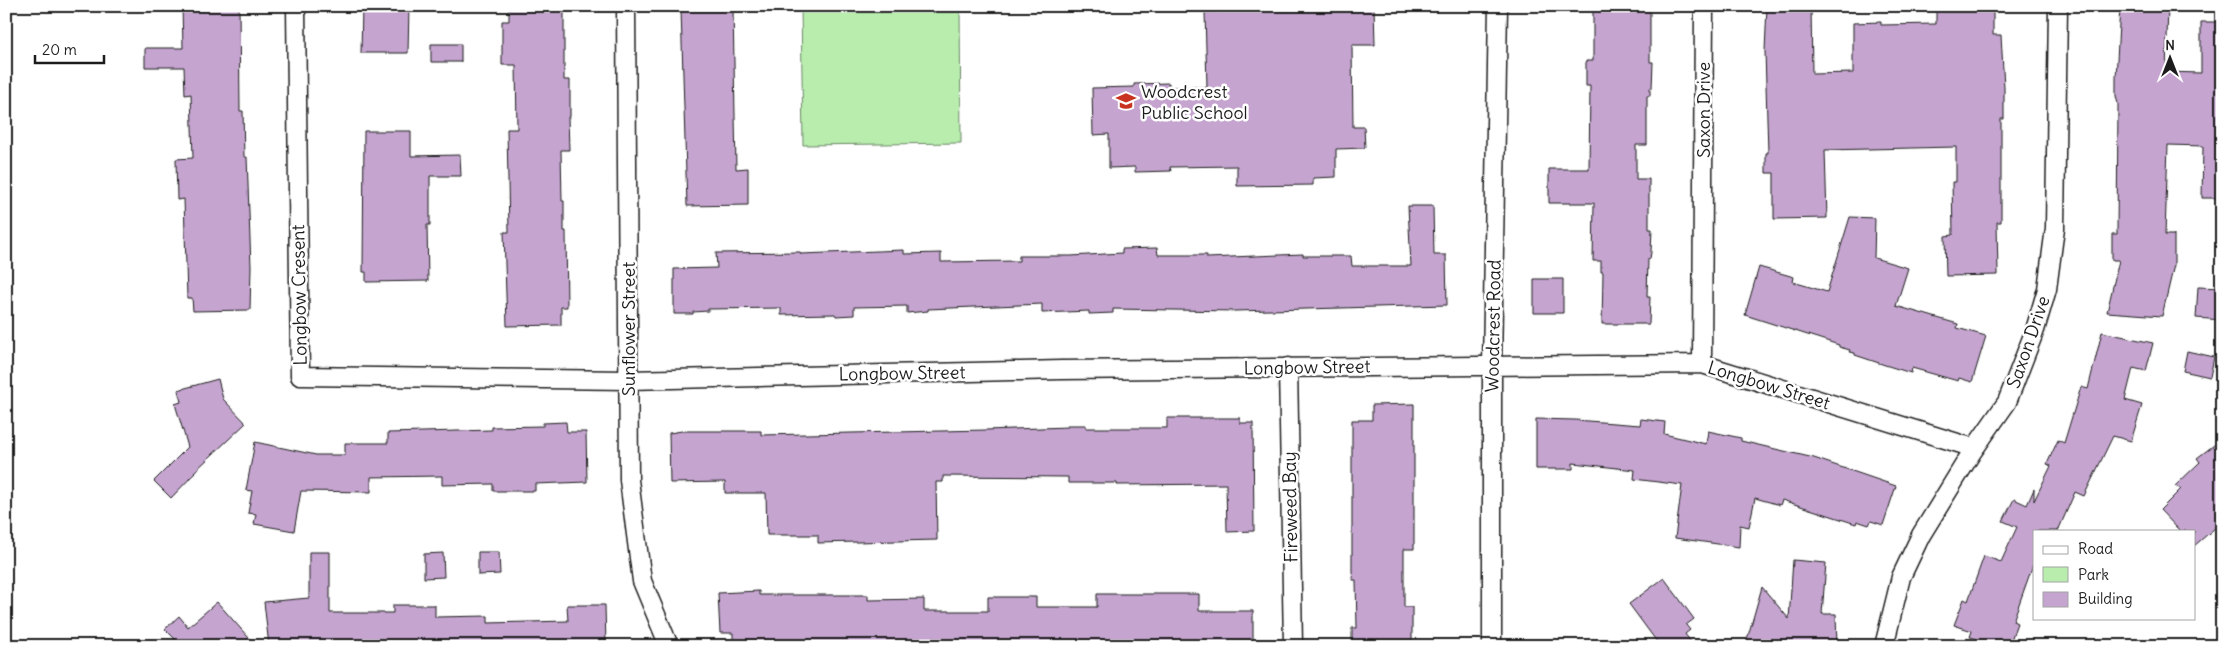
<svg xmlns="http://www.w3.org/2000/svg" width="2228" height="652" viewBox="0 0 2228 652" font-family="Delius,sans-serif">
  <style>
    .green { fill: #b8edae; stroke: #6a8465 }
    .building { fill: #c5a5d0; stroke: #1c1c1c }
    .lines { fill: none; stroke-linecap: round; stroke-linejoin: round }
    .minor-casing { stroke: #1c1c1c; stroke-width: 21 }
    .minor { stroke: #fff; stroke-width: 18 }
    .labels { text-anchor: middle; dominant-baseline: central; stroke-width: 5; stroke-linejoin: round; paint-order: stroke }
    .poi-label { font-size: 18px; fill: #1c1c1c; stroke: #fff; text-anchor: start }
    .street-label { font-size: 18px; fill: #1c1c1c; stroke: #fff }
  </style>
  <rect width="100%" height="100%" fill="#fff"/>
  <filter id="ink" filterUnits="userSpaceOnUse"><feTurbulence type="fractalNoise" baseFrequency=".02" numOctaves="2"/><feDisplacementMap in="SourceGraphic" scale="10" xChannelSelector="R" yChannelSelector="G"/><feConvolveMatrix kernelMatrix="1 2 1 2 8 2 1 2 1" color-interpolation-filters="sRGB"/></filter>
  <g filter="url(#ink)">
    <path class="green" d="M801,6H960L961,143L803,145Z"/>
    <path class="building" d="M182,6H239L240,111H243L244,157H247L251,267L250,310L193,311L192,298H187L184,199L177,200L176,159L193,158L191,94L185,95L184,67H145V48H183Z
      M362,6H409L408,53H361Z
      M509,6H564V80H570V117H568L569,150H561L562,201H564V231H566L567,307H561V325L507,326L504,232H509L507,129H517L516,65H502V21H509Z
      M1289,6H1374L1375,45H1352L1353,127H1364L1365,148L1336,149V177L1313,178V185L1237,186V166L1170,167L1171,171L1135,172V167L1109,168V134L1093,135L1092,88L1134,87V84L1169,83V87H1207L1205,12L1289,10Z
      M1767,6H1811L1812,74L1853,73V23L1881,22V25L1936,24V6H1993V35H2001L2004,87V119H2001V222H1997L1998,275L1946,276L1945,236L1953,235L1952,182H1956V147L1825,150L1827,218L1774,219V173H1766V153H1768L1765,51Z
      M2120,6H2168L2166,72L2201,73V22H2222V198H2202L2203,146L2168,145L2165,235H2174V265L2162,316L2107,312L2119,260H2112V234H2117L2118,104L2116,96V78Z
      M733,9L736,169L748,168V205L687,206L681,10Z
      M1593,10H1650V62H1653L1652,88H1650V96H1647V145H1636V179H1649V229H1652L1651,252L1650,259H1648L1647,297H1650L1649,324H1602L1603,272H1601V261H1593L1594,203H1549V169H1589L1590,86H1586V61H1593Z
      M431,44H461V62H431Z
      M364,131H411V156L460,155L461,176H430V225H427L428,281L366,282V272H363Z
      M1408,206H1433L1434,255H1446L1447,305L1235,311L1113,309V313L1089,314V311L1042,313V304L928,309V311L907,313V306L854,307V315L836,316L835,314L781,315V308L708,309V311L693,312V314H674V269L717,268L716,253L800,252L801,254L904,250V254L941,253V262L1019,261V256H1071L1122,253V249L1157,248L1158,255H1207V258L1303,254V256H1351L1352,266H1411Z
      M1850,217L1875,218L1874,258L1908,268L1896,306L1958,324L1957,328L1986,336L1972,382L1959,378L1958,381L1912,368L1911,373L1885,365L1855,355V353L1849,352L1850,350L1839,347V345L1745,315L1759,267L1794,277L1793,282L1827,292Z
      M1534,279H1563V313H1534Z
      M2198,287L2222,288V320L2196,318Z
      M2102,332L2153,343L2146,371L2133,368L2125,400L2142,405L2131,441L2113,436L2084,496L2075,492L2058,531H2034V562L2013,621L2017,623L2009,646H1974L1977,639L1970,637L1972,631L1954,625L1964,599L1968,601L1984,556L2001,562L2017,527L2003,521L2014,499L2027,505L2034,489V501L2051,466L2047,464L2058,440L2064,443L2081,387L2088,389Z
      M2187,351L2214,357L2210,377L2183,371Z
      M218,379L223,399L246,423L194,472L195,473L171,498L154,481L188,447L175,404L181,402L178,390Z
      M1414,404V549H1404V607H1412V646H1352V628H1357L1356,580H1353L1352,571V420H1372V405Z
      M1167,418H1240V423H1253L1254,531L1227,532L1226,484L1117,485V483H1068V477L943,476V482H936L937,540L818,543V535H767L766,493H725V482L670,483L669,433L682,431H761V435L986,430L1068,427V425H1086V428H1167Z
      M1536,419L1575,420L1640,425L1641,419L1665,422L1664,434L1706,444L1708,431L1741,438V441L1814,458L1896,486L1883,525L1871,521L1869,525L1857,521L1856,524L1782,500L1780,505L1755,498L1749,527L1740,525L1739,547L1675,538L1682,485L1634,479L1635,470L1573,463V469H1536Z
      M566,422L567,432H586L587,482L535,484V491H493V484L442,485V476L371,477V492L301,491L294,531L254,524L256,514L248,513L252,491L246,490L255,442L316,455H345V443H388V433L492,430V427L543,426V423Z
      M2222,439V522L2194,546V531H2180L2160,510L2181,489L2175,486L2200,462L2197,458Z
      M309,552H330V613H393V605H435V617L488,616V623L568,621L567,605H605L606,646H269L264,602L309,598Z
      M478,552H499L500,574L478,575Z
      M443,553L444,577L424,578V554Z
      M1793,560L1826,563L1822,614H1836L1837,646L1746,643L1762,587L1789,619Z
      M1664,578L1694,619L1686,625L1690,630L1685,634L1694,646H1660L1629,604Z
      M759,591V595H868V600L924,599V611H988V597H1036V607H1097V594H1199V611H1253V646H768V643H733V633H720L718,593Z
      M217,602L256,646H168L175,639L165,629L179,616L188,627Z"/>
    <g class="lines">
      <defs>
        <path id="minor" d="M296,6L300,376L628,380L1061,370L1702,364L1974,448
          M626,6L629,480L642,581L669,646
          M1702,364L1704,6
          M1288,367L1293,646
          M1492,646V366L1498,6
          M1884,646L1901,577L1921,535L1972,452L2007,402L2035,330L2047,289L2055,228L2058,6"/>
      </defs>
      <use href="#minor" class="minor-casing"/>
      <use href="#minor" class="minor"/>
    </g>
  </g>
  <defs>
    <symbol id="school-bare" viewBox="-9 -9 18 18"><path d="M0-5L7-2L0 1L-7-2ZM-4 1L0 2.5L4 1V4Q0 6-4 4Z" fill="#c8321e" stroke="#fff" stroke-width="2.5" paint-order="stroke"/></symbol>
  </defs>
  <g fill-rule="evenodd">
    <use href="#school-bare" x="1112" y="87" width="28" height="28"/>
  </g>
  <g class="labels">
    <g class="poi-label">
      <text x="1141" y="91">Woodcrest<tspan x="1141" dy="21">Public School</tspan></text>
    </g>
    <g class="street-label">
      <text transform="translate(1703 110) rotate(-90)">Saxon Drive</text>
      <text transform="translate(299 295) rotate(-91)">Longbow Cresent</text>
      <text transform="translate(1493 326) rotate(-89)">Woodcrest Road</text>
      <text transform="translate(628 329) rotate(-90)">Sunflower Street</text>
      <text transform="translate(2028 342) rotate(-71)">Saxon Drive</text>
      <text transform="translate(1307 367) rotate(-1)">Longbow Street</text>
      <text transform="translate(902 373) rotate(-1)">Longbow Street</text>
      <text transform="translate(1769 385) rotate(17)">Longbow Street</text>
      <text transform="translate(1290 507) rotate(-91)">Fireweed Bay</text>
    </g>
  </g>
  <rect width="2228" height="652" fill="none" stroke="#fff" stroke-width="25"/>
  <rect x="12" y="12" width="2203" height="627" fill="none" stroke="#1c1c1c" stroke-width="2" filter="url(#ink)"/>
  <rect x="2033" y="530" width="162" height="90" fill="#ffffff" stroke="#a4a4a4"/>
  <rect x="2043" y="546" width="25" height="8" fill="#ffffff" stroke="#a4a4a4"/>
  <text x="2078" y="554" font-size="15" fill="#1c1c1c">Road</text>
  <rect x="2043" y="567" width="25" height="15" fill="#b8edae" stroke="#a4a4a4"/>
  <text x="2078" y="580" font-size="15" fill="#1c1c1c">Park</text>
  <rect x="2043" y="592" width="25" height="15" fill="#c5a5d0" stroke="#a4a4a4"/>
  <text x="2078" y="604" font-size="15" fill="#1c1c1c">Building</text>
  <g transform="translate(2170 58)" stroke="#ffffff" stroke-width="4" paint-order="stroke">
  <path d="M0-4L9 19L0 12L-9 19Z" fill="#1c1c1c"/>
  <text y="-8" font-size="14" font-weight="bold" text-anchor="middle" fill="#1c1c1c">N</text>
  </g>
  <path d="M35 55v8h69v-8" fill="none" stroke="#1c1c1c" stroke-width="2.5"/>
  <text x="42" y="55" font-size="15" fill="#1c1c1c" stroke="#ffffff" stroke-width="4" paint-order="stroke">20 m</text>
</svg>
